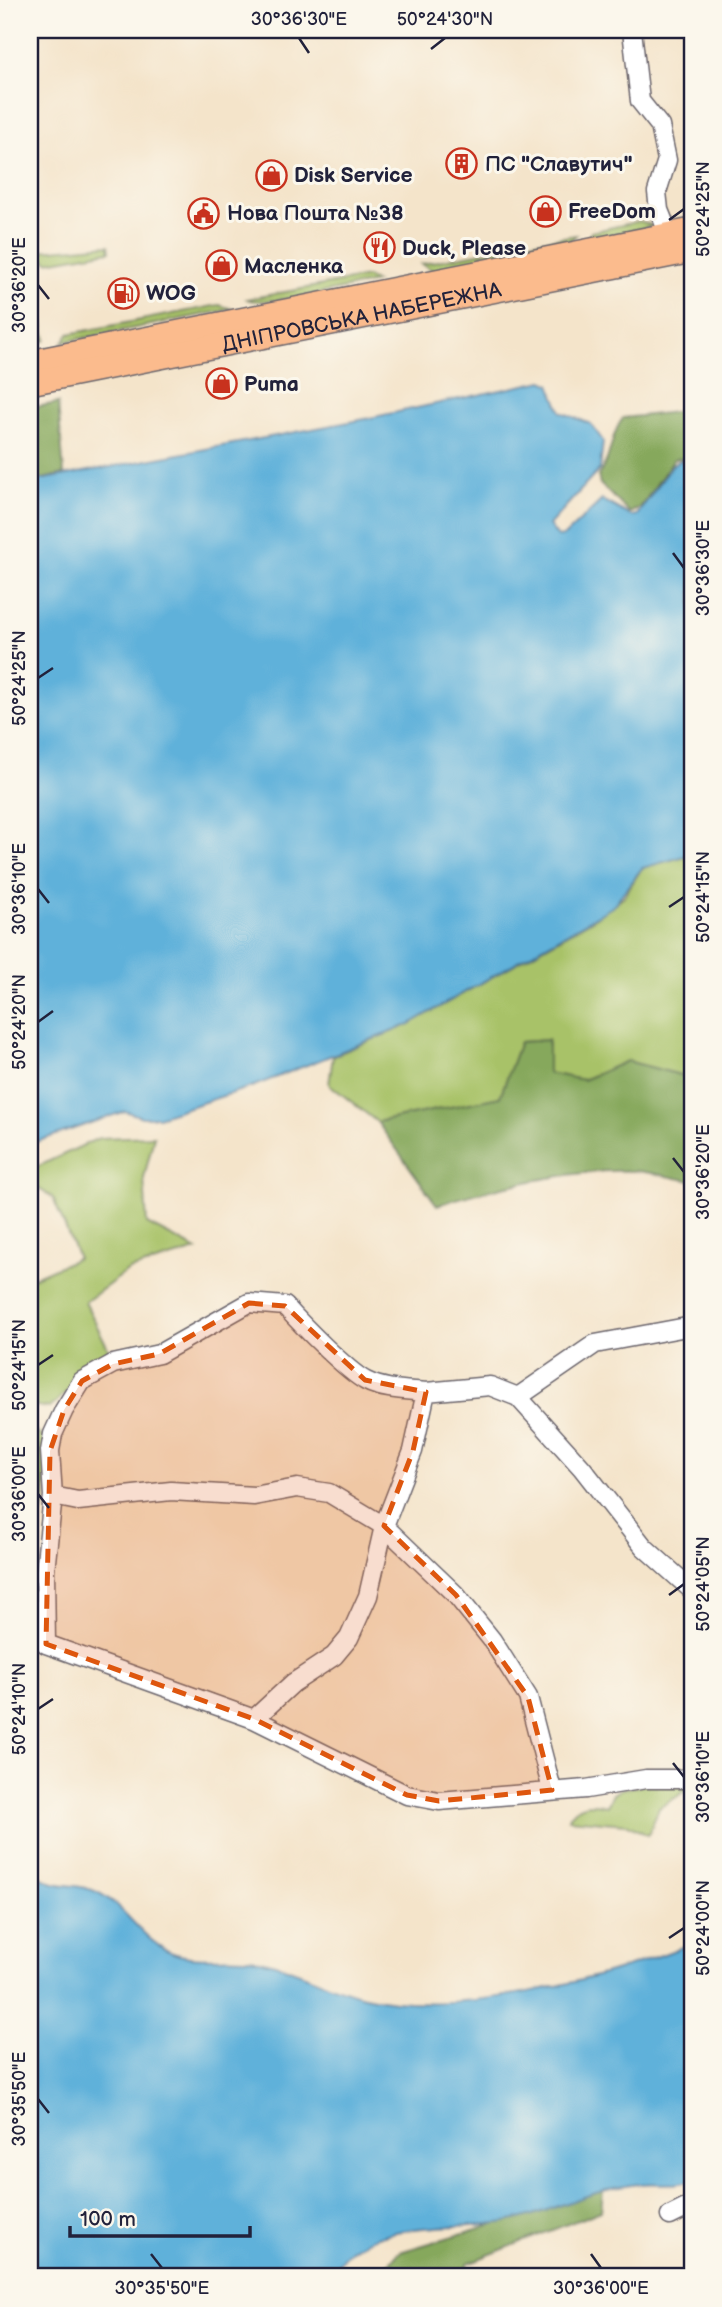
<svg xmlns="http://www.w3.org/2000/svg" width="722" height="2307" viewBox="0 0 722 2307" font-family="'Balsamiq Sans',sans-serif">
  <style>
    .green { fill: #a8c268; stroke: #657252; stroke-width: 2 }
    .forest { fill: #86a85c; stroke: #54654c; stroke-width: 2 }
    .water { fill: #5eb1da; stroke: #406a8a; stroke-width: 2 }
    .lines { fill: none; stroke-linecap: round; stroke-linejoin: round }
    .minor-casing { stroke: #6c666d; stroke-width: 21 }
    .major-casing { stroke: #6c666d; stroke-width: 26 }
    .minor { stroke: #fff; stroke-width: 18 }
    .major { stroke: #fbbb8d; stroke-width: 23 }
    .marked { fill: #de560e; fill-opacity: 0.2; stroke: #de560e; stroke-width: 5; stroke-dasharray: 14 9; stroke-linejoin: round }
    .ticks { fill: none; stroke: #22223b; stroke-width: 2.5 }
    .labels { text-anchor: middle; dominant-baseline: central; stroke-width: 6; stroke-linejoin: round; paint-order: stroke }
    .poi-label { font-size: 21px; font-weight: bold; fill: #22223b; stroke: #fbf7ec; text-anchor: start }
    .street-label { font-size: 21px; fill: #22223b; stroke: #fbf7ec }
    .neatline { fill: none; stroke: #22223b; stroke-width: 2.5 }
    .ticks-label { font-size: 18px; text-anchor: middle; fill: #22223b }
  </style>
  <rect width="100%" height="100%" fill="#fbf7ec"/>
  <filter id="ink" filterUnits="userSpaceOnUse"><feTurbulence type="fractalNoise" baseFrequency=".0143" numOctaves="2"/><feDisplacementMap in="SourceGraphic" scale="14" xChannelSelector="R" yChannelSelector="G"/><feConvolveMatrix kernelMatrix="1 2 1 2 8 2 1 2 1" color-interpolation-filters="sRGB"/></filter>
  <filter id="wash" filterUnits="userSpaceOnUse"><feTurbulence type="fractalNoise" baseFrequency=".00686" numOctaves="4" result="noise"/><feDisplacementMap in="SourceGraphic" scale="28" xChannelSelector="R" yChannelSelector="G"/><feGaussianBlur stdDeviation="1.57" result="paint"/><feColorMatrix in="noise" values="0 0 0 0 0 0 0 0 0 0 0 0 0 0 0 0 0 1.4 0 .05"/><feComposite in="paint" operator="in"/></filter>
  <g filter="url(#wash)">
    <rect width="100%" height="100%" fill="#f4e4ca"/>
    <path class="green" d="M640,221L654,226L588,239L591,232Z
      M576,235C567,248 539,253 526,246L527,243Z
      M109,245L110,251L48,262L39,255L41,251Z
      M503,248L507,252L504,256L439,269L432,270L422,264Z
      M30,265L46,340L30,346Z
      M367,277L376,282C353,286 263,308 247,299Z
      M219,305L232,309L63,342L69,334Z
      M692,854V1078L627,1061L583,1080L548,1073L547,1040L520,1042L500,1097L377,1122L329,1084L333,1056L408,1025L592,920L624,896L642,868Z
      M154,1136L144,1178L147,1224L197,1250L129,1270L85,1302L109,1350L50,1408L30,1405V1279L78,1258L53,1198L30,1183V1170L99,1138Z
      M30,1428L47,1440L45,1504L34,1527H30Z
      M646,1785L692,1787L659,1808L648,1835L626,1824L568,1819C577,1803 591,1802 607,1806L613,1794L621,1789Z"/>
    <path class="forest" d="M58,403L64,474L30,482V408Z
      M692,410V457L674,459L640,508L630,513L600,484L598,476C614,453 609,437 623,418Z
      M548,1040V1073L583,1080L627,1061L692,1078V1181C673,1178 653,1172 634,1171C579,1168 489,1188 437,1205L377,1122L500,1097L520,1042Z
      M603,2191L601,2211L468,2263L467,2277H375L400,2252Z"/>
    <path class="water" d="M543,381L550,384L561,412L591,424L603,441L600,469L549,525L558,537L564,536L602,500L631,516L637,515L673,464L682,460L692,462V854L642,868L612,907L408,1025L254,1086L158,1117H142L125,1111L30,1144V482L365,419Z
      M30,1867C52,1893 72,1880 97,1892C128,1907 142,1943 176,1954C199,1962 234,1954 260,1960C295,1968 326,1986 360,1995C456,2019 603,1980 692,1943V2180C674,2187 658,2182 640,2184C628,2185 614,2188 603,2191C570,2200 539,2216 506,2222C459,2230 348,2217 333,2277H30Z"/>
  </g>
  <g filter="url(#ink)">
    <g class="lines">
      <defs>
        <path id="minor" d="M632,30L640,101L660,126L667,160L657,192L659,210L669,235
          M426,1392L490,1386L518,1397L595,1344L692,1326
          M518,1397L582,1468L644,1547L692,1590
          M53,1496L78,1501L171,1491L254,1496L297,1488L329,1493L384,1526L456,1595L492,1640L528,1697L552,1790
          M254,1719L293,1683L334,1656L349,1638L368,1596L384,1526L413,1451L426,1392C406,1390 384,1390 366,1381C347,1371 301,1324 285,1306L249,1303L159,1354L113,1364L82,1381L64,1410L53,1434L50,1451L53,1496L45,1571L46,1644L254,1719L407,1795L439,1801L586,1789L646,1779H692
          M670,2216L692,2205"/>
        <g id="major">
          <path d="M30,362L692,230"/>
          <path id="s1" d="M30,383L692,251"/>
        </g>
      </defs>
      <use href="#minor" class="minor-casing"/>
      <use href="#major" class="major-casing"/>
      <use href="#minor" class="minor"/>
      <use href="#major" class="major"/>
    </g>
  </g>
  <path class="marked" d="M249,1303L285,1306L365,1380L426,1392L413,1451L384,1526L456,1595L528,1697L552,1790L439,1801L407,1795L254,1719L46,1644L50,1451L64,1410L82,1381L113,1364L159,1354Z"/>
  <path class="ticks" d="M299,38L309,53M431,49L445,38M669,220L684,209M38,285L49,299M673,553L684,568M38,678L53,668M38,889L49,903M669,907L684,897M38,1022L53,1011M673,1158L684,1172M38,1365L53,1355M38,1494L49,1508M669,1595L684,1584M38,1709L53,1699M673,1763L684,1777M669,1938L684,1928M38,2099L49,2113M151,2254L162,2268M591,2254L601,2268"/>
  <defs>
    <symbol id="building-ring" viewBox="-11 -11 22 22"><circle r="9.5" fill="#fbf7ec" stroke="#c8321e" stroke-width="1.5"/><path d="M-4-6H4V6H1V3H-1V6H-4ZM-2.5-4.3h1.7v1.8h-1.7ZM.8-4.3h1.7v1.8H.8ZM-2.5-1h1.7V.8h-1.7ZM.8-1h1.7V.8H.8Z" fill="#c8321e"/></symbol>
    <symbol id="shop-ring" viewBox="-11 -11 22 22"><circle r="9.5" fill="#fbf7ec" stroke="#c8321e" stroke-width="1.5"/><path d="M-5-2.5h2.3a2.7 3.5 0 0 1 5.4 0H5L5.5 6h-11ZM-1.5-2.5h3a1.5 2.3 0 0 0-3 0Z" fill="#c8321e"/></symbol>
    <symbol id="civic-ring" viewBox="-11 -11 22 22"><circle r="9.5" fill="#fbf7ec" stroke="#c8321e" stroke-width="1.5"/><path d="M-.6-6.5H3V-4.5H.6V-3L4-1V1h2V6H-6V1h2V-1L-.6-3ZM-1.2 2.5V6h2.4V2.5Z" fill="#c8321e"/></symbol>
    <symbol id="restaurant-ring" viewBox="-11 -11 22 22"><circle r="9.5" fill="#fbf7ec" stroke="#c8321e" stroke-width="1.5"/><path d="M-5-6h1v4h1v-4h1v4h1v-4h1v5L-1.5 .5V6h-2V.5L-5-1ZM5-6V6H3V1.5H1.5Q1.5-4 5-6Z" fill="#c8321e"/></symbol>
    <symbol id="fuel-ring" viewBox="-11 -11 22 22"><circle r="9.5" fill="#fbf7ec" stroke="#c8321e" stroke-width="1.5"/><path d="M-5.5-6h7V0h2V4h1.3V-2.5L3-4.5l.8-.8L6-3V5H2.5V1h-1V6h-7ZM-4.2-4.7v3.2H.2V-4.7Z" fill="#c8321e"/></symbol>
  </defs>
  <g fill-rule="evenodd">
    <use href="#building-ring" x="444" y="146" width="35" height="35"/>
    <use href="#shop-ring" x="254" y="158" width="35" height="35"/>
    <use href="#shop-ring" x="528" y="194" width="35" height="35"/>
    <use href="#civic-ring" x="186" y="196" width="35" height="35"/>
    <use href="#restaurant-ring" x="362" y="230" width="35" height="35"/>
    <use href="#shop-ring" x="204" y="248" width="35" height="35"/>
    <use href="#fuel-ring" x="106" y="276" width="35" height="35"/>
    <use href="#shop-ring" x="204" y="366" width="35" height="35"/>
  </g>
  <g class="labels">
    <g class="poi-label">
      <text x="485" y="164">ПС "Славутич"</text>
      <text x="294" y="175">Disk Service</text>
      <text x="568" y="211">FreeDom</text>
      <text x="227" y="213">Нова Пошта №38</text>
      <text x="402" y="248">Duck, Please</text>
      <text x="244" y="266">Масленка</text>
      <text x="146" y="293">WOG</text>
      <text x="244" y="384">Puma</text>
    </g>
    <g class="street-label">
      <text stroke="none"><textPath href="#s1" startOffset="338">ДНІПРОВСЬКА НАБЕРЕЖНА</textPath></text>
    </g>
  </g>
  <rect width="722" height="2307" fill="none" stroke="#fbf7ec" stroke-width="77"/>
  <path d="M70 2226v10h180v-10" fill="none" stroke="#22223b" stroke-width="3.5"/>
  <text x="80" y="2226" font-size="21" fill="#22223b" stroke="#fbf7ec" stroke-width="5" paint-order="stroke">100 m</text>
  <rect x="38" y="38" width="646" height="2230" class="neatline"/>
  <g class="ticks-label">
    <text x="299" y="25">30°36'30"E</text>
    <text x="445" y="25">50°24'30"N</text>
    <text transform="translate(703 209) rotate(-90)" y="6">50°24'25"N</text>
    <text transform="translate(19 285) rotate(-90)" y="6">30°36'20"E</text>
    <text transform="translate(703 568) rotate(-90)" y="6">30°36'30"E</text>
    <text transform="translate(19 678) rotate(-90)" y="6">50°24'25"N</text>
    <text transform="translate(19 889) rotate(-90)" y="6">30°36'10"E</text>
    <text transform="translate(703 897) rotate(-90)" y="6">50°24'15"N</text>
    <text transform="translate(19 1022) rotate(-90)" y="6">50°24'20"N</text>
    <text transform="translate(703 1172) rotate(-90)" y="6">30°36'20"E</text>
    <text transform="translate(19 1365) rotate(-90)" y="6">50°24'15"N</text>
    <text transform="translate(19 1494) rotate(-90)" y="6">30°36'00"E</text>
    <text transform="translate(703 1584) rotate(-90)" y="6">50°24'05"N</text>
    <text transform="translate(19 1709) rotate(-90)" y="6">50°24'10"N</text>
    <text transform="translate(703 1777) rotate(-90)" y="6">30°36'10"E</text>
    <text transform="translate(703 1928) rotate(-90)" y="6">50°24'00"N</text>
    <text transform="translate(19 2099) rotate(-90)" y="6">30°35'50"E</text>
    <text x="162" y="2294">30°35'50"E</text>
    <text x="601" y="2294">30°36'00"E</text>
  </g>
</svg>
